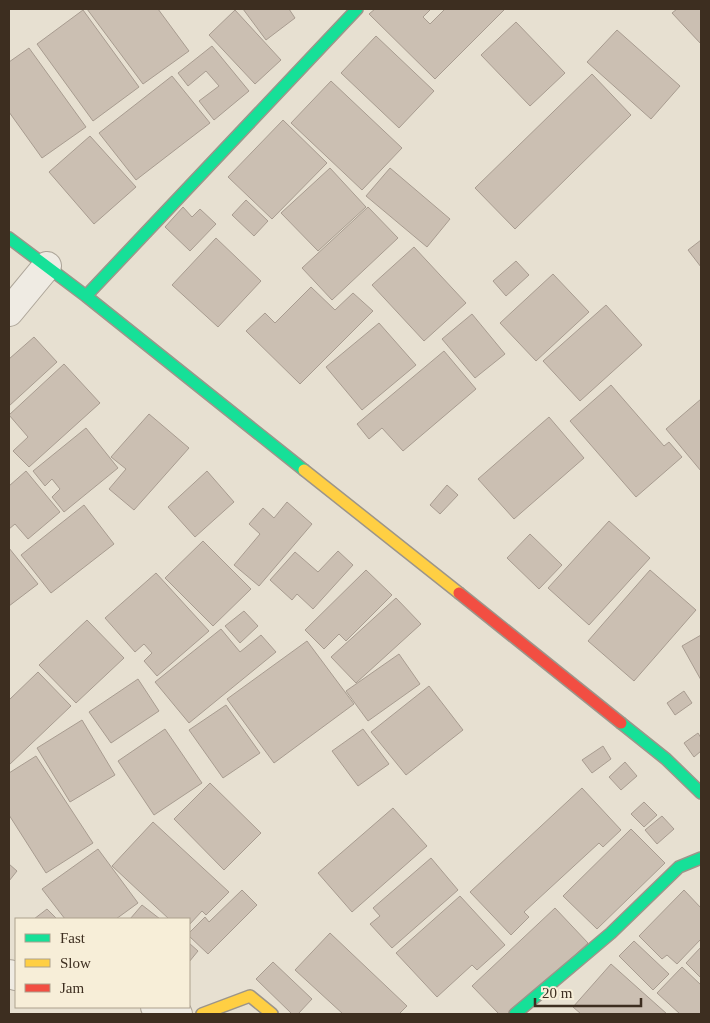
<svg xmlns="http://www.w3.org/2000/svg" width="710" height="1023" viewBox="0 0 710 1023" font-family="'Times New Roman',serif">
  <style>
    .building { fill: #cbbfb2; stroke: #a89c90 }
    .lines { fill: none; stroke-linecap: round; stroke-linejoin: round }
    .street-casing { stroke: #ada599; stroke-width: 30 }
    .fast-casing { stroke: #9c958a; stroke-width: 14 }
    .slow-casing { stroke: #9c958a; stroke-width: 14 }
    .jam-casing { stroke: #9c958a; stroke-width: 14 }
    .street { stroke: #efebe3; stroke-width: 28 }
    .fast { stroke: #16e098; stroke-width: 11 }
    .slow { stroke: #ffcf43; stroke-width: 11 }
    .jam { stroke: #f24e42; stroke-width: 11 }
  </style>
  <rect width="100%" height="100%" fill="#e7e0d1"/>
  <path class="building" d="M87,9H158L189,51L143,84Z
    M243,9H289L295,18L266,40Z
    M375,9H431L423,17L430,24L445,9H505L435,79L369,14Z
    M677,9H701V44L672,13Z
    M83,10L139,87L93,121L37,44Z
    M235,10L281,60L255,84L209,35Z
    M516,22L565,73L530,106L481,55Z
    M617,30L680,86L651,119L587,62Z
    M376,36L434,91L399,128L341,73Z
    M212,46L249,91L214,120L199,101L219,86L206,71L188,86L178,73Z
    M29,48L86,127L42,158L9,112V62Z
    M592,74L631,115L515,229L475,188Z
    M172,76L210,123L136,180L99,133Z
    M331,81L402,148L362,190L291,123Z
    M283,120L327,163L272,219L228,177Z
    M90,136L136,187L94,224L49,172Z
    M330,168L366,207L318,251L281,213Z
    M390,168L450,219L427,247L366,196Z
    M246,200L268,221L254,236L232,215Z
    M183,207L192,217L200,209L216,224L190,251L165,227Z
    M368,207L398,238L332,300L302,268Z
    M216,238L261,281L218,327L172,285Z
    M701,240V267L688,250Z
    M414,247L466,303L424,341L372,285Z
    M516,261L529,275L506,296L493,281Z
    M553,274L589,312L536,361L500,323Z
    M311,287L335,310L353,293L373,311L300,384L246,331L265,313L275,323Z
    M606,305L642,345L580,401L543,361Z
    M472,314L505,354L475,378L442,339Z
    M379,323L416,365L362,410L326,367Z
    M34,337L57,362L9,406V359Z
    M444,351L476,389L403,451L382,428L369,439L357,424Z
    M64,364L100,403L29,467L13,451L28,437L9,415Z
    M611,385L664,446L669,442L682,457L636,497L570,421Z
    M701,399V471L666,429Z
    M149,414L189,448L134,510L109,489L126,469L111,457Z
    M549,417L584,458L514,519L478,479Z
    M86,428L118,468L64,512L52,497L60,489L52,479L45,486L33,471Z
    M26,471L60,512L28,539L15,524L9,529V486Z
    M207,471L234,502L195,537L168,507Z
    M447,485L458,495L440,514L430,505Z
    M287,502L312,524L259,586L234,565L260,534L249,524L263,508L274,518Z
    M84,505L114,544L51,593L21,555Z
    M609,521L650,558L589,625L548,588Z
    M530,534L562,565L539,589L507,558Z
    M203,541L251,589L213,626L165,578Z
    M9,548L38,584L9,606Z
    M338,551L353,565L313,609L297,594L292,600L270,580L295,552L318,572Z
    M366,570L392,595L346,641L339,634L324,649L305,630Z
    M650,570L696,610L634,681L588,641Z
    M156,573L209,631L157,676L144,661L152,653L144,644L135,652L105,618Z
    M396,598L421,624L356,683L331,657Z
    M244,611L258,626L240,643L225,626Z
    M87,620L124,658L76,703L39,665Z
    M221,629L240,652L261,635L276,652L189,723L155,682Z
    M701,635V680L682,646Z
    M307,641L354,704L274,763L227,699Z
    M399,654L420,684L368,721L346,691Z
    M38,672L71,706L9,765V700Z
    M138,679L159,711L111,743L89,712Z
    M429,686L463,730L406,775L371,732Z
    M684,691L692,703L675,715L667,703Z
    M226,705L260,753L223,778L189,730Z
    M82,720L115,775L70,802L37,748Z
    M165,729L202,783L154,815L118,761Z
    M363,729L389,764L358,786L332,751Z
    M698,733L701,738V751L694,757L684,743Z
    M603,746L611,759L592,773L582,760Z
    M36,756L93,843L46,873L9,815V773Z
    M625,762L637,776L621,790L609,777Z
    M210,783L261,833L224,870L174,819Z
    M582,788L621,830L603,847L599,843L524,912L529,917L511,935L470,892Z
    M644,802L657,815L644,827L631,814Z
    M393,808L427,846L352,912L318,873Z
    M662,816L674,829L657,844L645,830Z
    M153,822L229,892L206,915L202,911L189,925V919H169L112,866Z
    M631,829L665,863L597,929L563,896Z
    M98,849L138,903L116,919H65L42,889Z
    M431,858L458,890L392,948L370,924L380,916L373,908Z
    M9,864L17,871L9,881Z
    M242,890L257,905L208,954L189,936V933L205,917L209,922Z
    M684,890L701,908V939L677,964L667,955L662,959L639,936Z
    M460,896L505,945L477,970L472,965L437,997L396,953Z
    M142,905L160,919H130Z
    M555,908L588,943L511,1014H499L472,986Z
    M47,909L57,919H34Z
    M330,933L407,1006L399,1014H343L295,970Z
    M634,941L669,974L653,990L619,956Z
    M189,943L198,951L189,962Z
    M701,947V978L686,963Z
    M273,962L312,999L298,1014H292L256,979Z
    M611,964L667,1014H581L573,1007Z
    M682,967L701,985V1014H680L657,993Z"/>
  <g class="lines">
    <defs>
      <path id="street" d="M9,312L47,266
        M9,974L16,976
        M155,1007L178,1014"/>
      <path id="fast" d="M9,238L86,296L304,470
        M86,296L357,9
        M621,723L666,759L701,793
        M515,1014L611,933L679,867L701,858"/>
      <path id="slow" d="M304,470L459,593
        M202,1014L250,996L272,1014"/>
      <path id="jam" d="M459,593L621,723"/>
    </defs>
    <use href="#street" class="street-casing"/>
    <use href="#fast" class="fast-casing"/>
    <use href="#slow" class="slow-casing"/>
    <use href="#jam" class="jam-casing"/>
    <use href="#street" class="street"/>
    <use href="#fast" class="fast"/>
    <use href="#slow" class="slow"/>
    <use href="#jam" class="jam"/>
  </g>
  <rect width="710" height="1023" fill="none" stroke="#3d2e20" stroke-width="20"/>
  <rect x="15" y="918" width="175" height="90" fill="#f7eed8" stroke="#ada18e"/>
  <rect x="25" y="934" width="25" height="8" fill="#16e098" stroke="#ada18e"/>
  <text x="60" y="943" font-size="15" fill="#3d2e20">Fast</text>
  <rect x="25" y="959" width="25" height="8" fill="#ffcf43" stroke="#ada18e"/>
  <text x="60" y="968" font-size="15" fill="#3d2e20">Slow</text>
  <rect x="25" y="984" width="25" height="8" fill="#f24e42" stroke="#ada18e"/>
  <text x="60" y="993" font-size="15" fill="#3d2e20">Jam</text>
  <path d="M535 998v8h106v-8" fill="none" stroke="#3d2e20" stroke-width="2.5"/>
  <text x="542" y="998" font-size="15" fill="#3d2e20" stroke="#f7eed8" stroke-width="4" paint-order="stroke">20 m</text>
</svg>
